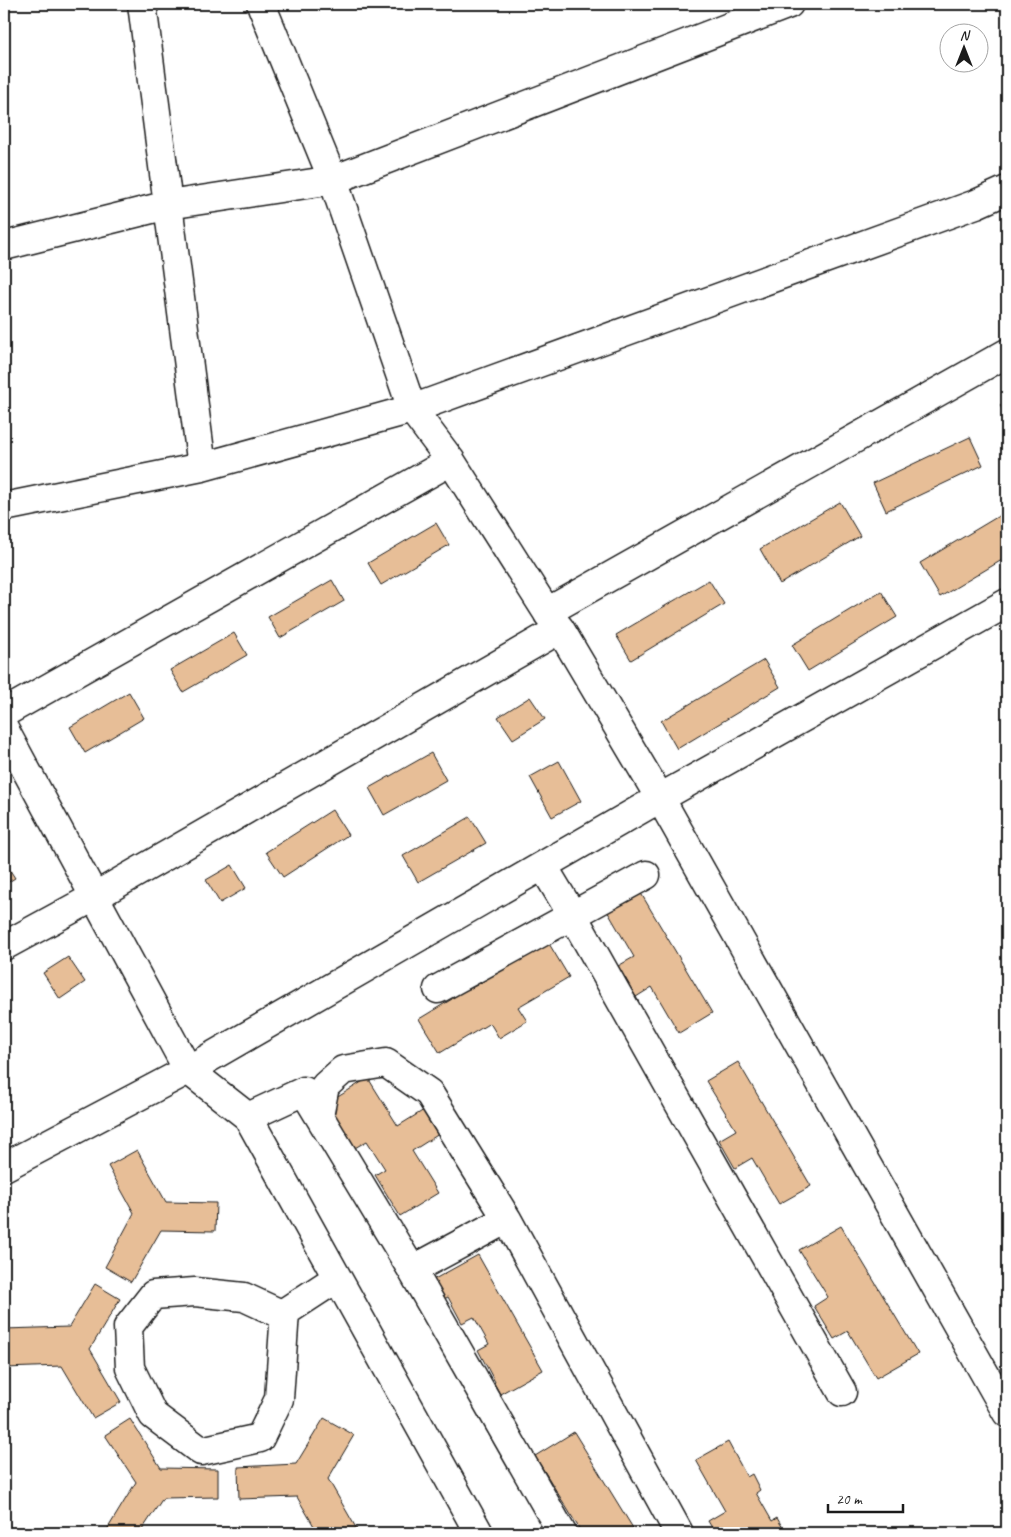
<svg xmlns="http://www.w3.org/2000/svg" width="1011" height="1537" viewBox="0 0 1011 1537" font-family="Caveat,sans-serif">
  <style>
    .building { fill: #e7be97; stroke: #1c1c1c }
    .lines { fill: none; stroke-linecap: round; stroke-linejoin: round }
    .minor-casing { stroke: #1c1c1c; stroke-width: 31 }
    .minor { stroke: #fff; stroke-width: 28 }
  </style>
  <rect width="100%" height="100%" fill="#fff"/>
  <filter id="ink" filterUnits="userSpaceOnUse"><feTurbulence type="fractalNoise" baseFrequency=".02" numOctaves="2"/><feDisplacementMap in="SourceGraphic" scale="10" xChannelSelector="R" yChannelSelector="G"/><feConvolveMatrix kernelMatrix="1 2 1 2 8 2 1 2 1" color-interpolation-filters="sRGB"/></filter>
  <g filter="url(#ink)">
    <path class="building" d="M1007,401V419L1000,405Z
      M970,437L983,465L886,511L873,483Z
      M840,502L860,536L780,584L760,549Z
      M1007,511V557L940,597L920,563Z
      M436,523L449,545L381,585L368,563Z
      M332,580L344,601L280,638L268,617Z
      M709,580L724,604L631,660L616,635Z
      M881,591L897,617L808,671L792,645Z
      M234,633L247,655L183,692L170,670Z
      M764,660L780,687L677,749L661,721Z
      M129,692L144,718L85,753L70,727Z
      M530,697L545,719L513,739L498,717Z
      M431,753L446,780L384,815L369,788Z
      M559,761L581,801L552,817L530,777Z
      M332,810L348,835L283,877L266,852Z
      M470,817L486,843L418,882L403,856Z
      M4,861L15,878L4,885Z
      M232,865L246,888L220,903L206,880Z
      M639,890L712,1013L679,1033L652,987L636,997L618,966L634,957L606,909Z
      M548,942L569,977L518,1007L527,1021L499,1038L490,1023L440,1053L419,1019L452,999L451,996L467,986L469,989L477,985L476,982L491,974L492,975L496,973L495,971Z
      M68,957L85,982L60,999L43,973Z
      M738,1062L811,1186L779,1204L752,1158L735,1168L719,1140L736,1130L706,1081Z
      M368,1078L398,1126L424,1110L439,1134L412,1151L438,1193L400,1216L375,1175L385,1169L367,1141L353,1149L325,1105Z
      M137,1150L166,1202L216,1203L215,1231L161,1230L131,1282L105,1267L134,1213L108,1166Z
      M841,1226L918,1354L876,1378L848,1331L834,1339L814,1306L828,1297L799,1250Z
      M478,1255L543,1370L500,1394L494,1383L495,1382L478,1350L489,1344L474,1317L462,1323L448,1297L442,1300L431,1281Z
      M95,1284L120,1299L90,1349L121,1402L93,1418L62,1366L4,1368V1329L69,1327Z
      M324,1418L354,1435L328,1479L359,1533H318L297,1497L239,1499L238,1467L296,1464Z
      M130,1419L161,1468L218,1469V1497L163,1498L140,1533H105L136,1482L105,1435Z
      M574,1432L636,1533H582L535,1456Z
      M728,1442L747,1477L752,1474L760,1490L756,1493L772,1521L777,1518L786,1533H715L708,1521L725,1511L696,1460Z"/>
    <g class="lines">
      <defs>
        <path id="minor" d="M142,4L202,467
          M261,4L333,180L412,409L451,461L547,612L1007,353
          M4,246L168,205L333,180L789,4
          M4,507L202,467L412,409L976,204L1007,190
          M560,629L660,798L1007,1413
          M4,713L451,461
          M4,729L188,1070L248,1117L479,1533
          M543,866L573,916L842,1392
          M4,946L94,897L560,629L548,614
          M438,989L646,875
          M319,1116L325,1086L343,1070L386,1063L429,1093L507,1219
          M248,1117L304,1091L412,1270L562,1533
          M4,1167L188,1070L660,798L1007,603
          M412,1270L507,1219L679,1533
          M285,1312L279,1399L260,1438L201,1451L153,1415L130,1368L128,1327L153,1295L195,1292L244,1297L281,1314L285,1312L337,1278"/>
      </defs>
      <use href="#minor" class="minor-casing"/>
      <use href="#minor" class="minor"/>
    </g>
  </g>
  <rect width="1011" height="1537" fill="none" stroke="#fff" stroke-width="20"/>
  <rect x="10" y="10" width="991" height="1517" fill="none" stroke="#1c1c1c" stroke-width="2" filter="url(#ink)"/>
  <g transform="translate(964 48)"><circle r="24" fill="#ffffff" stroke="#a4a4a4"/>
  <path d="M0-4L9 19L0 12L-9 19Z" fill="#1c1c1c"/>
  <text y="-8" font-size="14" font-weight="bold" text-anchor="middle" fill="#1c1c1c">N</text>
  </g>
  <path d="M828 1504v8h75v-8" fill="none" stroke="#1c1c1c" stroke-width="2.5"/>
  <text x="836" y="1504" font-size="15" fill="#1c1c1c" stroke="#ffffff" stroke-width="4" paint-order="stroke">20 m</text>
</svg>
